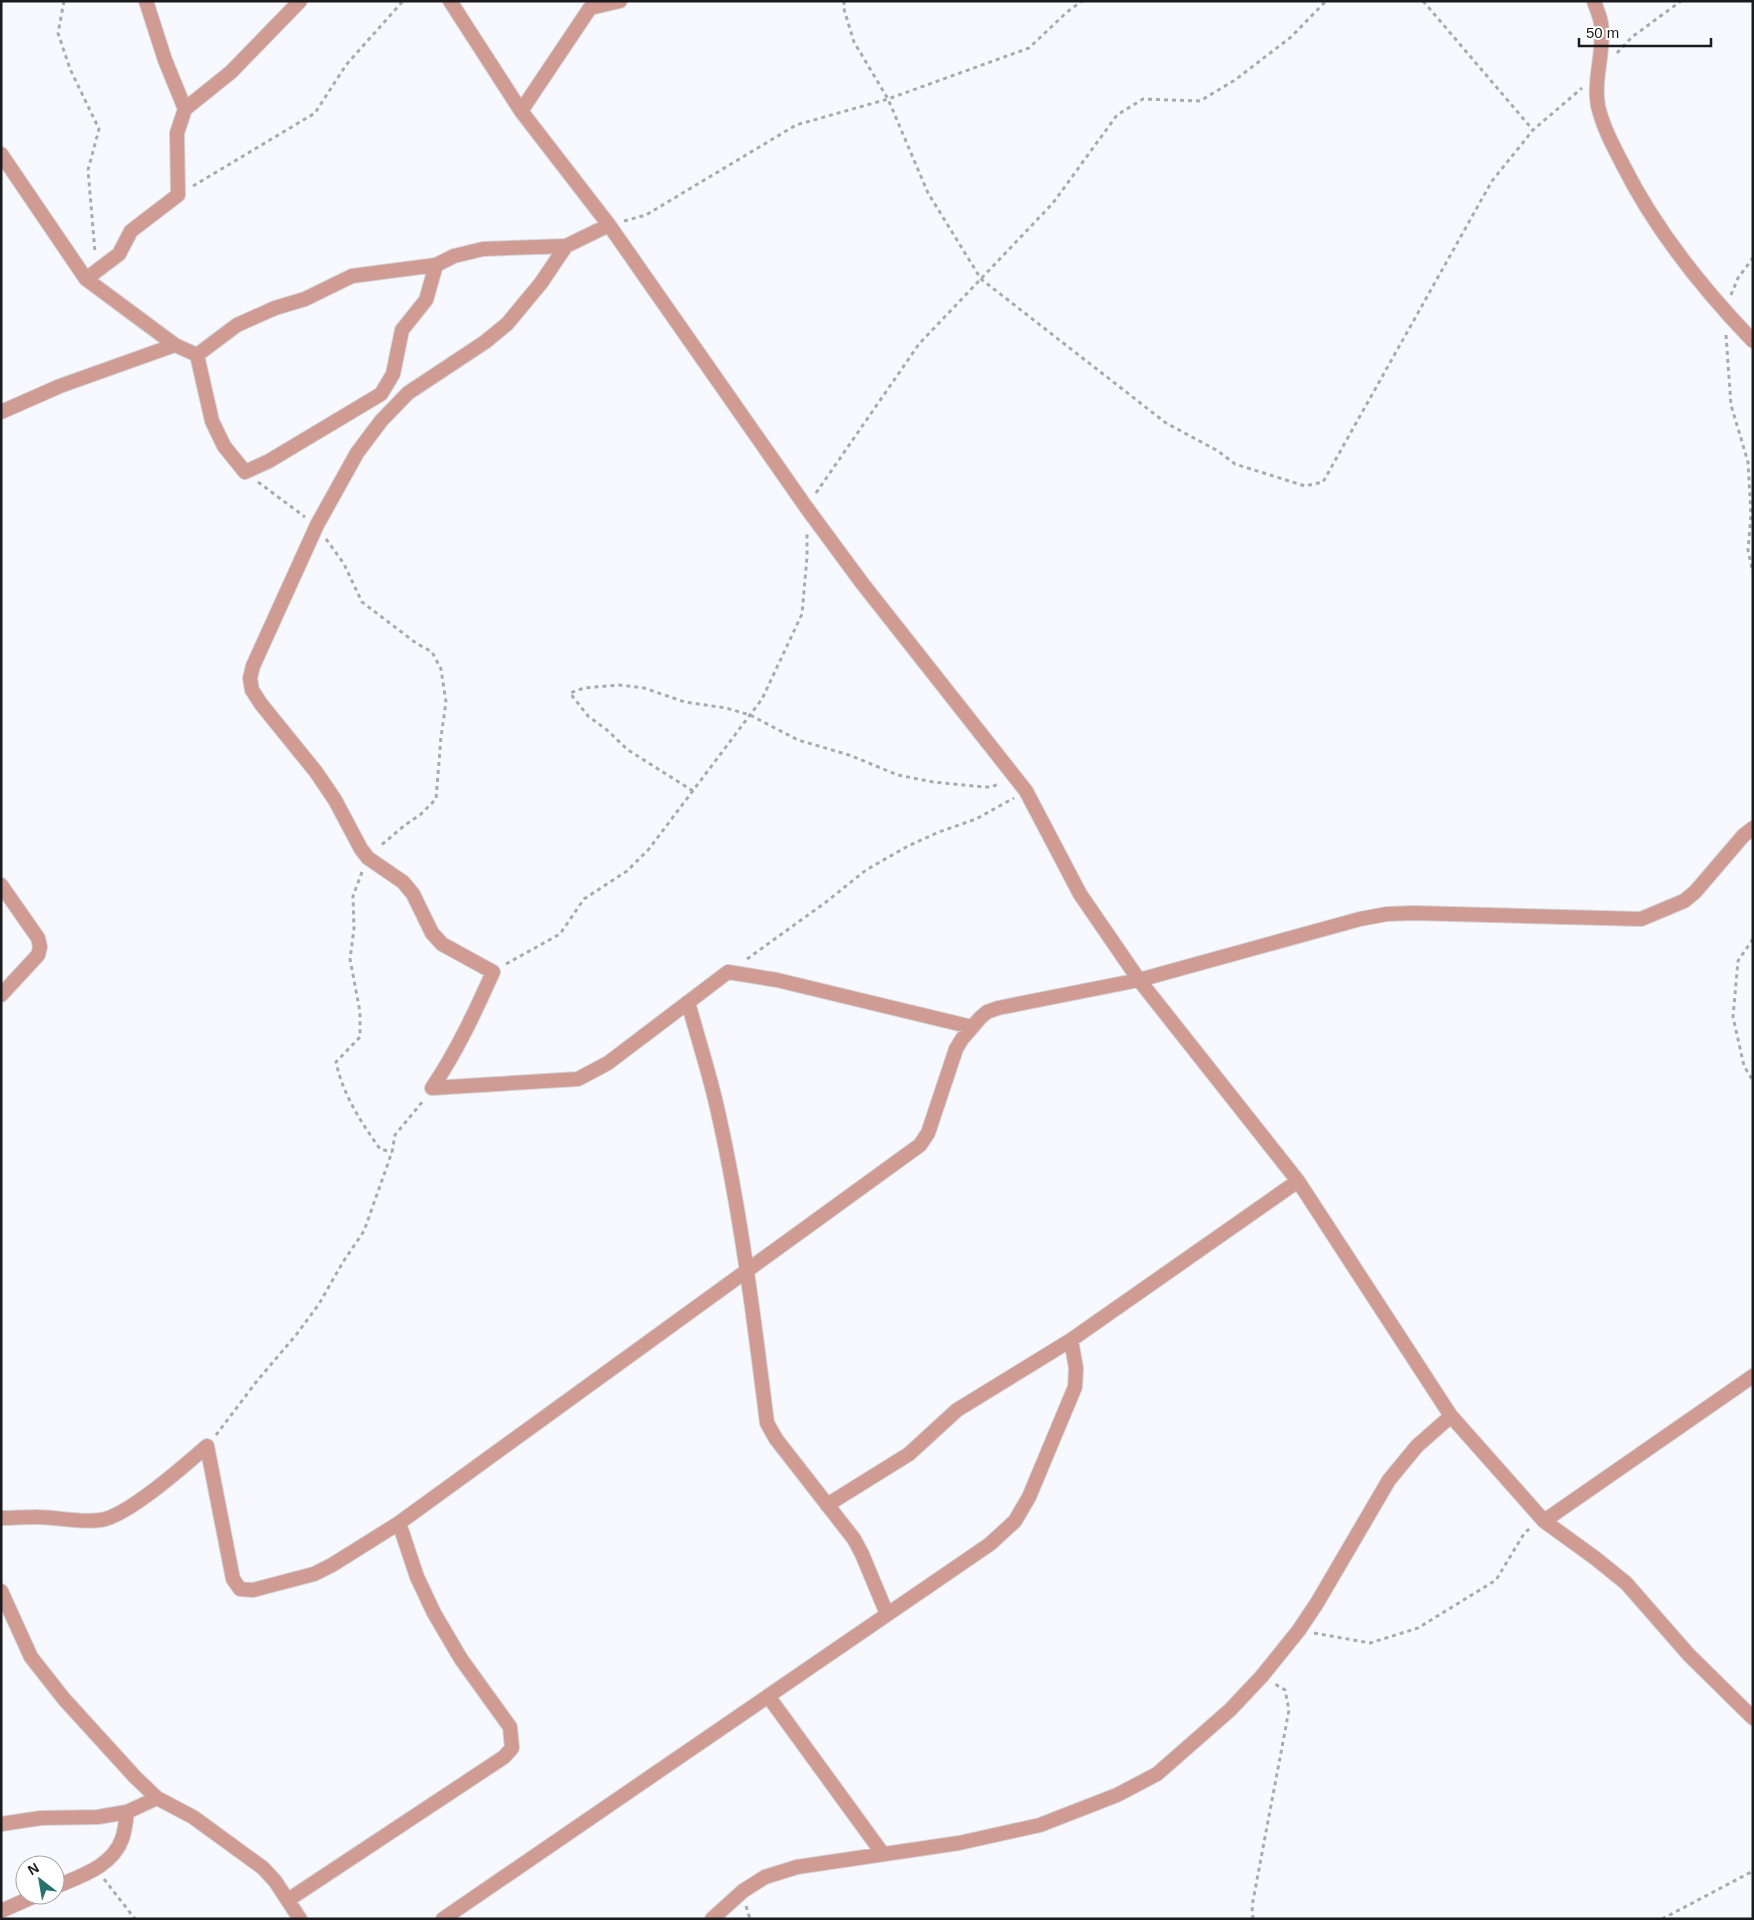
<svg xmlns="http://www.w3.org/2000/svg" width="1754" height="1920" viewBox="0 0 1754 1920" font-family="Helvetica,sans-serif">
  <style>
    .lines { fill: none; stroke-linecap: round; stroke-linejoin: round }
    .minor-casing { stroke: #d4d5da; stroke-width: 16 }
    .path { stroke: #aaabaf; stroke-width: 3; stroke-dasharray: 4 4; stroke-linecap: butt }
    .minor { stroke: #cf9b92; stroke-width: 14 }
  </style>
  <rect width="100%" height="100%" fill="#f7f9fe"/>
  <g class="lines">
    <defs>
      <path id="minor" d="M450,1L521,111L609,225L806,507L862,583L1026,791L1080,894L1139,980L1298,1181L1451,1416L1544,1521L1753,1376
        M1594,1C1596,8 1600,16 1601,23C1605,51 1593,78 1598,106C1603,127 1613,146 1623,165C1656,231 1702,288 1753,341
        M185,109L231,72L300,1
        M521,111L590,8L620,1
        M1,154L86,279L175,345
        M86,279L119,254L131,231L178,195L177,133L185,109L165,60L146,1
        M197,355L212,421L224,446L245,472L269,461L381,394L393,374L402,330L426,300L436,265
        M197,355L237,325L275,308L305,299L352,276L436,265L454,256L483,249L566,246
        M1,412L60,386L175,345L197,355
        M1,885L38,938L40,947L38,955L1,995
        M688,1002C698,1039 710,1075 718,1112C741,1214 754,1319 767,1423L776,1439L854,1539L862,1554L887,1614
        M432,1088C457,1051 475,1012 493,972L442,944L432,933L413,894L403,882L368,858L361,849L335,800L316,772L261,704L252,690L250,678L253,666L317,525L357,453L381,421L408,393L485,342L507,324L541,283L566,246L609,225
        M432,1088L578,1079L608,1063L728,972L777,980L972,1027
        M827,1505L909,1454L957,1410L1071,1340
        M1,1518C13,1518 24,1517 36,1517C57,1517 79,1523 101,1520C128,1516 185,1465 207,1446L233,1579L240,1589L253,1590L314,1574L332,1565L399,1523L920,1145L928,1133L956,1049L962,1039L980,1018L987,1012L998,1008L1139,980L1360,919L1387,914L1414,913L1641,919L1684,901L1695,892L1743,836L1753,828
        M1544,1521L1595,1558L1626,1583L1689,1655L1753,1718
        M1,1591L31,1657L64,1699L135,1777L157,1798L193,1817L263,1868L275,1881L300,1919
        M768,1696L883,1854
        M1,1824L41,1818L98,1817L127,1812L157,1798
        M55,1887C80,1876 112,1867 122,1839C125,1831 126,1820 127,1812
        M288,1900L504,1757L512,1748L510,1727L461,1659L434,1613L417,1577L399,1523
        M1,1911L37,1895
        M443,1919L990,1544L1015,1521L1029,1497L1075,1387L1076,1368L1071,1340L1298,1181
        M712,1919L743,1891L765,1877L797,1867L959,1843L1040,1825L1117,1795L1157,1774L1230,1710L1262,1676L1299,1630L1317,1603L1389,1480L1417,1446L1451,1416"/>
    </defs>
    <use href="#minor" class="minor-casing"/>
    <path class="path" d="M64,1L58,33L70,69L99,129L88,170L95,252
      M845,1L843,6L854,42L888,99L928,193L981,279L1166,423L1218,451L1235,464L1305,486L1323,482L1492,181L1533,130L1582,88
      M1423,1L1533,130
      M1617,53L1632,37L1681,1
      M193,186L315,113L346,65L403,1
      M624,221L646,215L796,125L888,99L1029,48L1067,12L1082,1
      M1731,295L1738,278L1753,258
      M1726,335L1731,405L1748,462L1751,515L1748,550L1753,573
      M258,482L305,517
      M816,493L919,344L1053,203L1117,115L1143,99L1200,101L1235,80L1291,37L1326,1
      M326,539L344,564L362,602L416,643L432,652L441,669L446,702L441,737L436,799L421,814L405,825L379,847
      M693,791L628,750L607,730L588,716L570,693L584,688L619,685L644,688L685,702L726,708L750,715L798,740L849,755L898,775L933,782L984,787H992L1000,783
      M362,872L353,896L354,929L350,959L360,1012V1037L336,1062C343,1095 361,1122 380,1149L392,1152
      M1753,939L1738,961L1733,1017L1744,1066L1753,1081
      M747,959L826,902L866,870L908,846L939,832L976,819L1014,798
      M506,964L560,934L584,899L627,871L649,849L762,699L802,614L807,557V534
      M216,1435L257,1381L296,1335L319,1304L343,1262L364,1231L392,1152L395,1135L423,1101
      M1314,1633L1370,1643L1418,1628L1496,1580L1525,1532L1531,1528
      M104,1879L135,1919
      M746,1906L750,1919
      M1253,1919L1252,1906L1289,1710L1285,1690L1275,1684
      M1662,1919L1753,1871"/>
    <use href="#minor" class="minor"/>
  </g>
  <rect width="1754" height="1920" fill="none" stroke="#1b1b1d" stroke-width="5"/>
  <g transform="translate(40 1880) rotate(329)"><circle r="24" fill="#ffffff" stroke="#a4a4a5"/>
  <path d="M0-4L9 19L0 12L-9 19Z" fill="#27716e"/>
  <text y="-8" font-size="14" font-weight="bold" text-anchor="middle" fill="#1b1b1d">N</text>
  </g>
  <path d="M1579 38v8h132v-8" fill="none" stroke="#1b1b1d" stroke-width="2.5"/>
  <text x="1586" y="38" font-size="15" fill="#1b1b1d" stroke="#ffffff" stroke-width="4" paint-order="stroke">50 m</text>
</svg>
